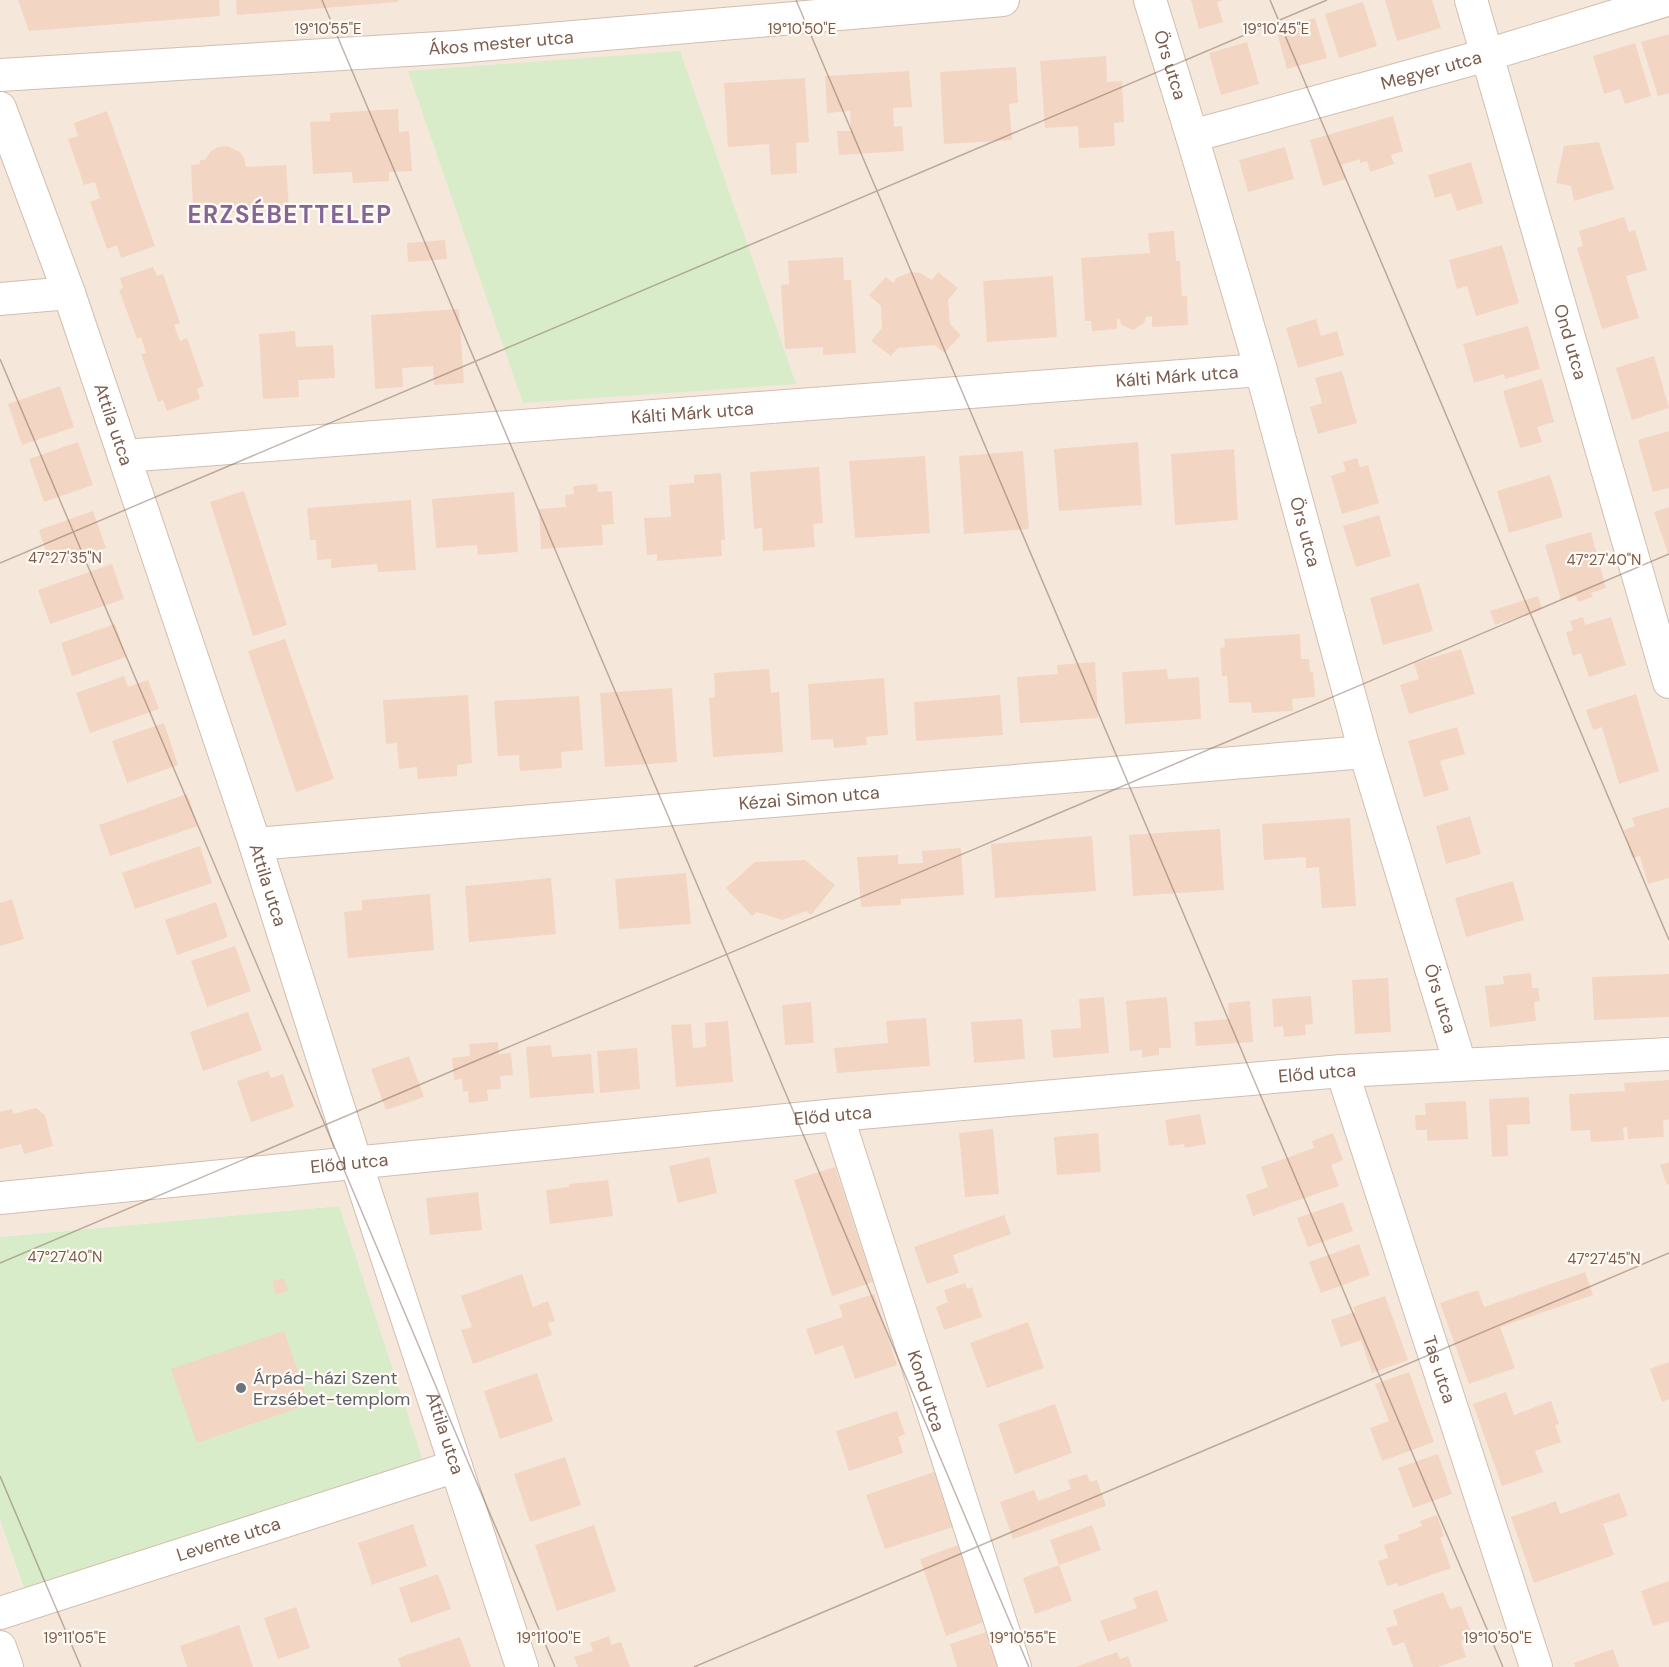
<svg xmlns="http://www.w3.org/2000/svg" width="1669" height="1667" viewBox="0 0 1669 1667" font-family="'DM Sans',sans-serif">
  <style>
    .residential { fill: #f5e8da }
    .green { fill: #d8ecc9 }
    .building { fill: #f3d5c3 }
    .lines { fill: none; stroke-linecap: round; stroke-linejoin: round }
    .street-casing { stroke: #d1beb0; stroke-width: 34 }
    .street { stroke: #fff; stroke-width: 32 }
    .ticks { fill: none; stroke: #7a5c4d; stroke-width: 1.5; stroke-opacity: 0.45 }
    .worship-dot { fill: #6b7280; stroke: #fffaf3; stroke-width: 2 }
    .labels { text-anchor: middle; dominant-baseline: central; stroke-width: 4.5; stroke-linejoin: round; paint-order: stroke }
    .street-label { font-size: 18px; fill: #7a5c4d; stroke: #fffaf3 }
    .worship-label { font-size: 18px; fill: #5b616d; stroke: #fffaf3; text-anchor: start }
    .district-label { font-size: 24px; font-weight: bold; letter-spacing: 1.5px; fill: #846695; stroke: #fffaf3 }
    .ticks-label { font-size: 15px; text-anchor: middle; fill: #7a5c4d; stroke: #fffaf3; stroke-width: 4.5; stroke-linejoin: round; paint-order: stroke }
  </style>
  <rect width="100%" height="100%" fill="#fdf6ec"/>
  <path class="residential" d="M0,0H1669V1667H0V1520L24,1591L339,1206L0,1237Z"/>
  <path class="green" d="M680,51L796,384L523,403L408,71Z
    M339,1206L426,1470L25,1592L0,1520V1237Z"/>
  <path class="building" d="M18,0H219L220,16L29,31Z
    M236,0H398V2L237,15Z
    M1191,0H1223L1217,2L1223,22L1199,29Z
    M1385,0H1432L1441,28L1397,41Z
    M1363,2L1377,46L1339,58L1325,14Z
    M1315,18L1327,58L1287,69L1276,29Z
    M1669,34V93L1658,96L1641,42Z
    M1247,42L1259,84L1221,95L1209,53Z
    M1635,43L1651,96L1625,104L1620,89L1604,94L1593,56Z
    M1106,56L1107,82L1122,81L1124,122L1114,123L1115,146L1079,148L1078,126L1045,128L1040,61Z
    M1016,67L1018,103L1009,104L1012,140L944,144L940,72Z
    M909,71L912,107L893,108L894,127L902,126L904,151L839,155L837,131H851L850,111L827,113L825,76Z
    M805,78L809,142L796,143L797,173L771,175L769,144L728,147L724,83Z
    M398,109L399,132L409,131L412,171L389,172V181L353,183L352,172L313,174L310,122L330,121V113Z
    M107,111L155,246L121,258L117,245L107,249L90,202L100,198L95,182L84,185L68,139L78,136L74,123Z
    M1393,116L1403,151L1391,155L1394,164L1370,172L1367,161L1360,163V159L1341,165L1346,179L1323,186L1310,140Z
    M1599,142L1614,189L1574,201L1571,186L1556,183L1564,146Z
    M227,146L240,152L244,158L246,167L286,165L289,209L232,213L222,202L217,205L193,207L191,165L200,164V160H205L210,152L218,147Z
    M1285,147L1294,179L1248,192L1239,160Z
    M1471,162L1483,203L1457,211L1451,193L1435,198L1428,175Z
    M1624,217L1629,232L1635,230L1647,270L1626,276L1639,318L1602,329L1577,248L1583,246L1579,231Z
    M1174,231L1176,261H1180L1182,296H1187L1188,325L1152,327V316L1146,317L1144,323L1133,330L1122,325L1119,319H1117V329L1092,331L1091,321H1085L1081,258L1150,253L1148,233Z
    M445,240L447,259L408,262L407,243Z
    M1502,245L1519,303L1476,316L1467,286L1457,289L1449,260Z
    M843,257L844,280H851L856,353L823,355V347L785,349L781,285L789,284L788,261Z
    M153,267L157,276L163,274L180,323L174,325L180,341L187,338L204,386L197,389L200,399L167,411L163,400L158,402L141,354L146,353L141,337L137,339L119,290L123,288L120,278Z
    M911,272L920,273L932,280L938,272L958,288L948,300L950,324L961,335L944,353L935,345L898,348L891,356L871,341L882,328L881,306L869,295L886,277L893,283L896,278Z
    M1053,276L1057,337L987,342L983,281Z
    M459,309L464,383L434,385L433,366L402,368L403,387L375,389L371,315Z
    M1316,319L1321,336L1337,331L1344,355L1298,368L1286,328Z
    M1528,326L1540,369L1505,379L1504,374L1474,383L1463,344Z
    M295,331L296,347L333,345L335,378L298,380L299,397L263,399L259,334Z
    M1654,356L1669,408L1632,420L1616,368Z
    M1342,371L1357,423L1318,434L1310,407L1322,403L1315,378Z
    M1542,379L1554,422L1537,427L1542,442L1520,448L1503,391Z
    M60,386L74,427L22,445L8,404Z
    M1669,431V488L1653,492L1638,440Z
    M78,442L93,485L44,502L29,459Z
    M1138,442L1142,505L1059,511L1054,449Z
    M1234,449L1238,520L1175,525L1171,454Z
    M1023,451L1029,529L964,534L959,456Z
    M925,456L930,533L855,538L849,461Z
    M1357,458L1360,467L1368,465L1379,503L1342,514L1331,476L1346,471L1343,462Z
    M819,467L823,523L813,524L815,547L763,551L762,528L754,529L750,472Z
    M721,473L725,540H721L722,556L657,561V554L647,555L644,518L671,517L669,485L694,483V475Z
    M1550,475L1563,517L1509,533L1497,491Z
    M597,484L598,492L612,491L614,524L602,525L603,545L541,549L539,509L566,507L565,495L574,494L573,486Z
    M244,491L287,625L253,636L210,502Z
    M514,492L518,552L478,555L477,545L436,548L432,499Z
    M411,500L416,570L378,572L377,564L331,568V559L317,560L316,540H310L307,508Z
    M1669,507V556L1654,512Z
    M93,511L106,548L51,567L39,530Z
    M1379,515L1391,556L1356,567L1343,526Z
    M1591,532L1606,588L1591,593L1593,597L1578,602L1576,596L1561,600L1545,545Z
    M112,564L124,599L50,624L38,590Z
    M1419,583L1433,631L1383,645L1370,598Z
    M1538,596L1542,609L1495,625L1490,611Z
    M1583,617L1585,625L1611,617L1626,665L1589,677L1581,653L1573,656L1566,632L1573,630L1570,621Z
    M115,624L126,657L72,676L61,643Z
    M1300,634L1301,659H1309L1310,672L1313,671L1315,697L1292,699L1293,711L1252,713L1251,702L1229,703L1227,676H1222L1220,648L1225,647L1224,639Z
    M285,639L334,779L296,792L248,651Z
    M1461,649L1475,694L1409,714L1400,685L1419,679L1414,663Z
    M1095,662L1098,718L1020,723L1017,677L1058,674L1057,665Z
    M769,669L771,693L779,692L783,752L713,757L709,698L715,697L714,673Z
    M1167,669L1168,679L1199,677L1201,719L1125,724L1122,672Z
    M124,676L128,687L148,680L159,709L90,733L76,693Z
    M884,678L888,735L866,737L867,745L834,748L833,739L811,740L808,684Z
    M672,688L677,762L605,767L600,693Z
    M1636,694L1659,771L1619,784L1602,727L1593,730L1586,710Z
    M468,695L472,763L457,765V776L418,779L417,767L399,769L397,743L386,744L383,700Z
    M1000,695L1003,735L916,741L914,702Z
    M579,696L583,750L561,752L562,768L520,771L519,755L498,756L494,701Z
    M164,723L178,765L127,783L112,741Z
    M1457,727L1465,754L1440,761L1449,790L1424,797L1408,741Z
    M187,794L198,826L110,856L99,825Z
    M1669,807V878L1648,884L1640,856L1632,858L1624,830L1635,826L1632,818Z
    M1470,816L1481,854L1446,864L1436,826Z
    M1350,818L1356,906L1322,908L1319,867L1306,868V857L1264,860L1262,824Z
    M1220,829L1224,890L1133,896L1129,835Z
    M1092,836L1096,891L995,898L991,844Z
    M200,846L212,883L135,909L122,873Z
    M961,848L964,895L901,899V905L861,907L857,857L898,855V864L923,863L922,851Z
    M805,860L835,885L811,915L806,911L782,920L757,912L752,916L726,888L755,862Z
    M686,873L691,924L619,929L615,879Z
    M551,878L556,934L469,942L465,886Z
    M1513,881L1524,920L1466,937L1455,898Z
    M430,894L434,950L348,958L344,912L362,910V900Z
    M12,899L24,939L0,946V903Z
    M216,902L228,937L177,955L165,920Z
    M235,946L251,991L207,1007L191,961Z
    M1531,973L1532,988H1538L1540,1001L1534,1002L1536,1021L1490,1027L1485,986L1504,984L1503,976Z
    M1669,974V1017L1594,1020L1592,977Z
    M1388,978L1391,1032L1355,1034L1352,980Z
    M1311,996L1313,1024L1305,1025L1306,1035L1284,1037L1283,1026L1274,1027L1272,999Z
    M1104,997L1109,1053L1053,1058L1051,1030L1081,1028L1079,999Z
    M1167,997L1171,1048H1159V1055L1142,1057V1050L1130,1051L1126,1001Z
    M1250,1001L1253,1042L1196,1046L1194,1022L1229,1019L1228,1003Z
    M811,1002L814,1043L785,1045L782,1005Z
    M248,1012L262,1050L203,1071L190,1032Z
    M926,1018L930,1066L837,1073L834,1048L888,1043L886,1021Z
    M1022,1019L1025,1059L974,1063L971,1022Z
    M728,1021L733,1082L676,1087L671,1025L691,1024L693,1048L706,1047L705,1023Z
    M498,1042L499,1054L511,1053L513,1075L500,1076L501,1089L487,1090L488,1101L469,1103L468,1091L463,1092L462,1079L454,1080L452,1058L470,1056L469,1044Z
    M551,1045L552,1057L591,1054L594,1093L530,1098L526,1047Z
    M637,1048L640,1089L600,1093L597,1051Z
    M409,1056L424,1097L386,1110L371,1069Z
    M268,1071L271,1078L283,1074L294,1107L251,1122L237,1081Z
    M1669,1080V1119L1663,1121L1664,1137L1628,1139L1627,1127L1623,1128L1624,1140L1591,1142L1590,1130L1571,1131L1569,1094L1625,1091L1624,1083Z
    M1529,1097L1530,1124L1507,1125L1508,1156L1492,1157L1489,1099Z
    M1466,1101L1468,1139L1427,1141V1130H1416L1415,1115H1426L1425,1103Z
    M36,1108L45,1115L53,1146L24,1154L21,1144L0,1149V1112L12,1109L13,1114Z
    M1200,1114L1206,1144L1185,1148L1184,1144L1169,1146L1165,1120Z
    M993,1129L999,1194L965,1197L959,1133Z
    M1098,1133L1101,1172L1057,1175L1054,1137Z
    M1333,1133L1343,1160L1331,1165L1339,1186L1253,1216L1246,1195L1268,1187L1261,1167L1314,1148L1312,1141Z
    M709,1157L717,1193L678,1203L669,1166Z
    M1669,1162V1184L1667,1185L1660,1165Z
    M835,1167L873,1282L832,1296L794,1180Z
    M608,1180L613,1216L550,1224L546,1190L569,1187V1184Z
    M478,1192L482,1230L430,1235L426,1198Z
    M1343,1202L1353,1231L1308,1247L1297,1218Z
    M1004,1215L1011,1234L953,1255L959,1273L927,1284L914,1247Z
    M1359,1244L1370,1275L1321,1293L1309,1262Z
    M1585,1272L1593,1295L1500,1327L1515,1368L1469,1384L1440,1303L1478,1290L1484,1307Z
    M522,1274L533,1307L548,1301L555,1321L548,1323L552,1335L473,1364L461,1330L472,1327L461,1296Z
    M284,1278L288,1291L276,1295L272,1281Z
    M965,1283L967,1289L972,1287L982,1317L944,1330L936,1307L948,1302L944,1290Z
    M874,1294L897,1365L855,1379L843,1345L815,1355L806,1329L843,1317L839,1305Z
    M1385,1296L1408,1360L1372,1373L1361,1340L1341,1347L1331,1320L1355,1312L1353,1307Z
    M1028,1322L1044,1368L987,1388L970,1343Z
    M284,1331L309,1404L197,1443L171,1369Z
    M1669,1362V1399L1662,1402L1650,1369Z
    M1409,1372L1434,1442L1382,1461L1370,1428L1389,1421L1375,1384Z
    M537,1373L553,1421L500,1439L484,1391Z
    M1506,1392L1514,1415L1551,1401L1559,1424L1555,1425L1561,1442L1535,1451L1543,1472L1502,1486L1473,1404Z
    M1055,1404L1072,1453L1015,1474L998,1424Z
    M897,1411L905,1434L898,1437L903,1453L849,1471L836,1431Z
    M1438,1454L1452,1494L1413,1508L1398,1468Z
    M565,1457L581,1505L530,1522L514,1474Z
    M934,1472L953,1527L885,1549L866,1495Z
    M1087,1474L1090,1482L1097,1480L1106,1506L1013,1539L1000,1502L1034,1490L1038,1501L1071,1489L1068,1480Z
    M1619,1493L1628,1516L1603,1524L1614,1555L1534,1583L1511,1517L1556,1501L1560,1514Z
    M1437,1515L1444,1536L1440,1538L1451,1568L1398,1587L1397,1583L1387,1586L1378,1561L1388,1558L1384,1545L1399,1540L1398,1535L1422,1526L1420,1521Z
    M413,1524L427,1566L372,1585L358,1543Z
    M594,1525L616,1591L557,1611L535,1545Z
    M1092,1525L1101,1550L1059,1565L1050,1540Z
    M958,1545L984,1622L946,1636L920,1559Z
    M1059,1565L1072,1601L1035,1614L1023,1578Z
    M438,1574L451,1609L411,1623L399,1588Z
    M1669,1581V1621L1653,1626L1641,1591Z
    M1157,1590L1168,1621L1108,1642L1100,1621L1137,1608L1133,1598Z
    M1443,1592L1450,1609L1461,1606L1473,1637L1461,1641L1466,1657L1438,1667H1413L1404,1642L1393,1646L1386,1628L1398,1625L1393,1610Z
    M296,1607L310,1648L278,1659L264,1618Z
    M239,1625L253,1667H187L180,1646Z
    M986,1632L998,1667H957L950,1644Z
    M609,1636L611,1645L621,1642L630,1667H578L574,1657L593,1651L590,1643Z
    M460,1637L471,1667H401L398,1658Z
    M1613,1649L1619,1667H1575L1574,1663Z
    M1117,1652L1120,1659L1128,1656L1132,1667H1076Z"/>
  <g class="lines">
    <defs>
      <g id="street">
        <path id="s1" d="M1150,0L1192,136L1261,370L1365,752L1460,1064"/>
        <path id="s2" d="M1471,0L1669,682"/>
        <path id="s3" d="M0,75L456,47L1003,0"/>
        <path id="s4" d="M0,108L69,293L255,844L356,1163L522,1667"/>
        <path id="s5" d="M1192,136L1487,55L1667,0"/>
        <path d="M0,299L69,293"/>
        <path id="s6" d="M124,456L1261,370"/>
        <path id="s7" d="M255,844L1365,752"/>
        <path id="s8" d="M1342,1071L1536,1667"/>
        <path id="s9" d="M837,1115L1015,1667"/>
        <path id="s10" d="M0,1198L837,1115L1342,1071L1669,1054"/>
        <path id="s11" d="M0,1613L456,1466"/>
        <path d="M0,1647L7,1667"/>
      </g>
    </defs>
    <use href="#street" class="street-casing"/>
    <use href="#street" class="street"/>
  </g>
  <path class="ticks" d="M322,0L1029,1667M796,0L1503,1667M1270,0L1669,940M0,359L555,1667M0,563L1327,0M0,1263L1669,554M0,1476L81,1667M694,1667L1669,1253"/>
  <circle class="worship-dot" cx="241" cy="1388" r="6"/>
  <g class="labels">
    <g class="street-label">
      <text stroke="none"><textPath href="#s3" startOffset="502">Ákos mester utca</textPath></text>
      <text stroke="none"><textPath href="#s1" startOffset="68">Örs utca</textPath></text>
      <text stroke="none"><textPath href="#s5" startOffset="248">Megyer utca</textPath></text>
      <text stroke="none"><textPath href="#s2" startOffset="356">Ond utca</textPath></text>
      <text stroke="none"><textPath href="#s6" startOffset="1056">Kálti Márk utca</textPath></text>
      <text stroke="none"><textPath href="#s6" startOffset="570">Kálti Márk utca</textPath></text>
      <text stroke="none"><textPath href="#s4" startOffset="336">Attila utca</textPath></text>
      <text stroke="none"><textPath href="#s1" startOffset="554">Örs utca</textPath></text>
      <text stroke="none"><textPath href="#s7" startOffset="556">Kézai Simon utca</textPath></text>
      <text stroke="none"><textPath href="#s4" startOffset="822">Attila utca</textPath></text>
      <text stroke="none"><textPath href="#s1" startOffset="1040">Örs utca</textPath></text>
      <text stroke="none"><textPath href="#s10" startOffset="1323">Előd utca</textPath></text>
      <text stroke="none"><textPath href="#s10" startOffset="837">Előd utca</textPath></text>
      <text stroke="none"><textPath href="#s10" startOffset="351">Előd utca</textPath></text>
      <text stroke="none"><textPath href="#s8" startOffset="314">Tas utca</textPath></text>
      <text stroke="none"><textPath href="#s9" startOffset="290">Kond utca</textPath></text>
      <text stroke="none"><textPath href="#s4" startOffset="1398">Attila utca</textPath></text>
      <text stroke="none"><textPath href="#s11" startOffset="240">Levente utca</textPath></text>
    </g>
    <g class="worship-label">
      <text x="253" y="1378">Árpád-házi Szent<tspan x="253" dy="21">Erzsébet-templom</tspan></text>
    </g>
    <g class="district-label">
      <text x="290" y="214">ERZSÉBETTELEP</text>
    </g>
  </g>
  <g class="ticks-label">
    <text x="328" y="34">19°10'55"E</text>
    <text x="802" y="34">19°10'50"E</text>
    <text x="1276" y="34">19°10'45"E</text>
    <text x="65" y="563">47°27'35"N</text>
    <text x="1604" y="565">47°27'40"N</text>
    <text x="65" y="1262">47°27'40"N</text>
    <text x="1604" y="1264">47°27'45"N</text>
    <text x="75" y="1643">19°11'05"E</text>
    <text x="549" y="1643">19°11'00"E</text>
    <text x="1023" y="1643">19°10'55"E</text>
    <text x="1498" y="1643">19°10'50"E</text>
  </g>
</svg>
